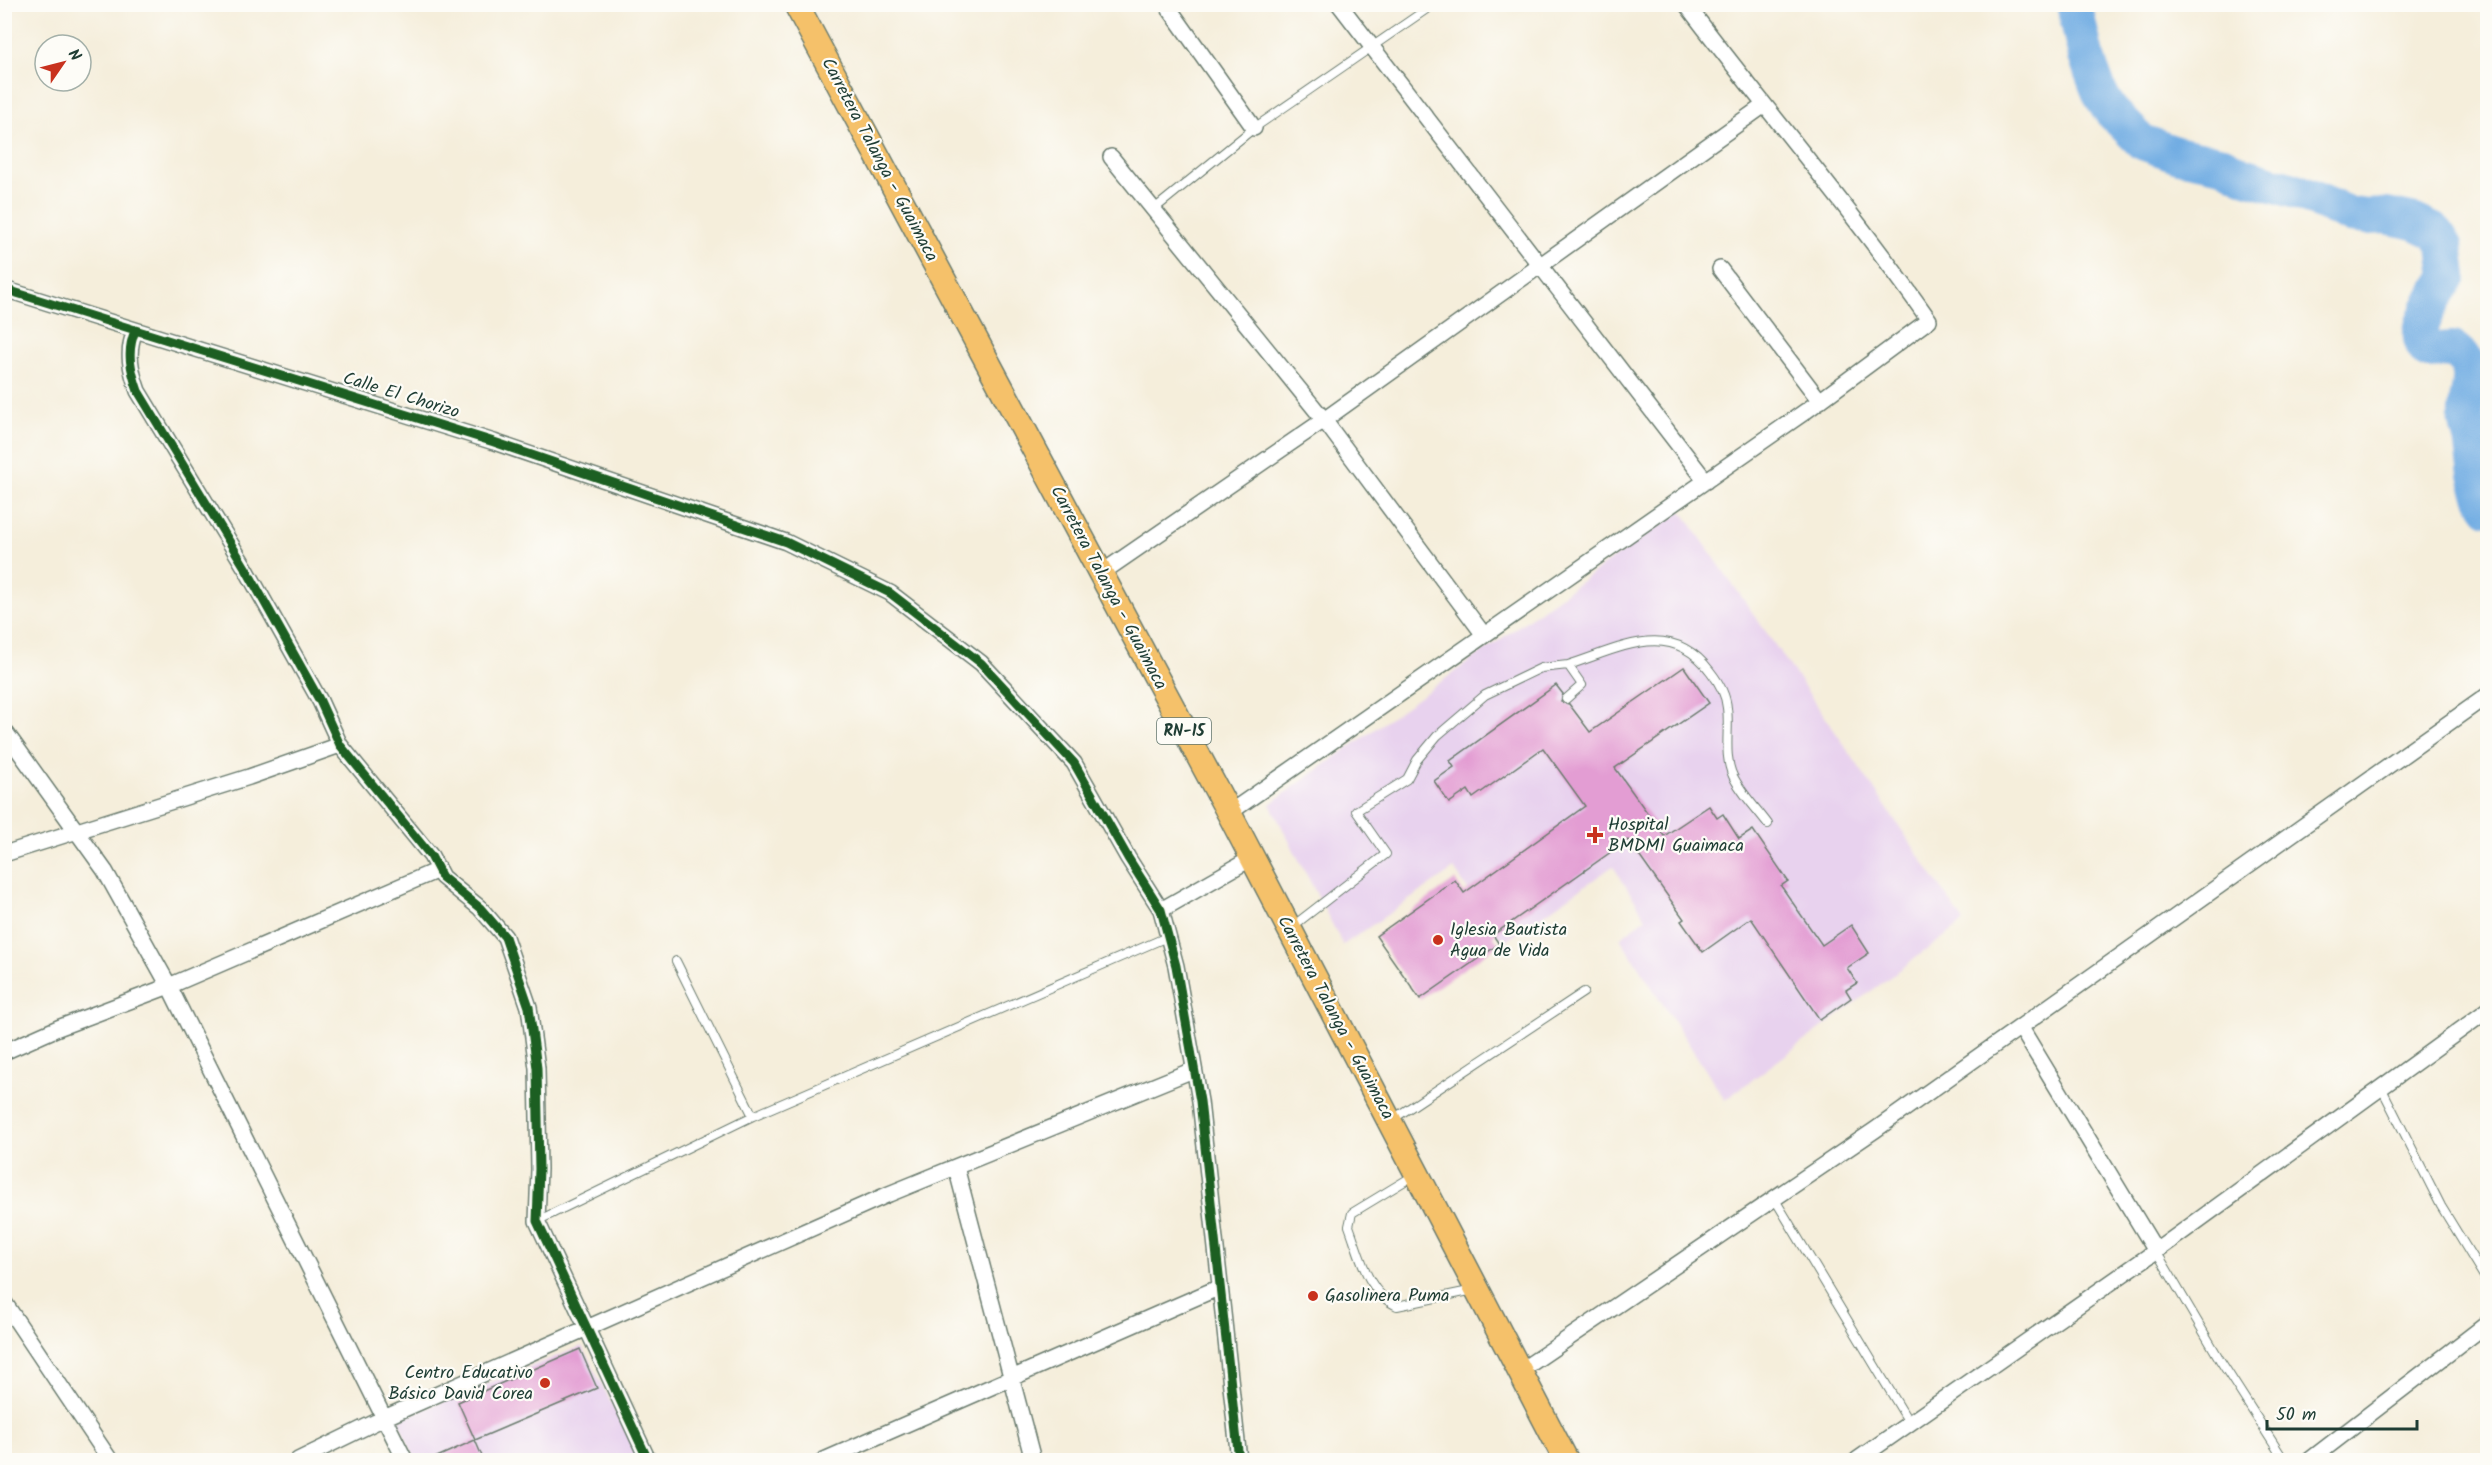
<svg xmlns="http://www.w3.org/2000/svg" width="2492" height="1465" viewBox="0 0 2492 1465" font-family="Kalam,sans-serif">
  <style>
    .built { fill: #e8d2ee }
    .lines { fill: none; stroke-linecap: round; stroke-linejoin: round }
    .river { stroke: #72ade3; stroke-width: 36 }
    .building { fill: #e39dd3 }
    .lane-casing { stroke: #6a7b6e; stroke-width: 10 }
    .street-casing { stroke: #6a7b6e; stroke-width: 18 }
    .primary-casing { stroke: #6a7b6e; stroke-width: 27 }
    .lane { stroke: #fff; stroke-width: 8 }
    .street { stroke: #fff; stroke-width: 15 }
    .primary { stroke: #f5c16b; stroke-width: 24 }
    .cycleway-casing { stroke: #fdfcf7; stroke-width: 13 }
    .cycleway { stroke: #1b5e20; stroke-width: 9 }
    .poi-dot { fill: #c8321e; stroke: #fdfcf7; stroke-width: 2 }
    .labels { text-anchor: middle; dominant-baseline: central; stroke-width: 4.5; stroke-linejoin: round; paint-order: stroke }
    .shield { fill: #fdfcf7; stroke: #62766e; stroke-width: 1.5 }
    .shield-label { font-size: 16px; font-weight: bold; fill: #1f3d34 }
    .street-label { font-size: 18px; fill: #1f3d34; stroke: #fdfcf7 }
    .poi-label { font-size: 18px; fill: #1f3d34; stroke: #fdfcf7; text-anchor: start }
  </style>
  <rect width="100%" height="100%" fill="#fdfcf7"/>
  <filter id="ink" filterUnits="userSpaceOnUse"><feTurbulence type="fractalNoise" baseFrequency=".0167" numOctaves="2"/><feDisplacementMap in="SourceGraphic" scale="12" xChannelSelector="R" yChannelSelector="G"/><feConvolveMatrix kernelMatrix="1 2 1 2 8 2 1 2 1" color-interpolation-filters="sRGB"/></filter>
  <filter id="wash" filterUnits="userSpaceOnUse"><feTurbulence type="fractalNoise" baseFrequency=".008" numOctaves="4" result="noise"/><feDisplacementMap in="SourceGraphic" scale="24" xChannelSelector="R" yChannelSelector="G"/><feGaussianBlur stdDeviation="1.35" result="paint"/><feColorMatrix in="noise" values="0 0 0 0 0 0 0 0 0 0 0 0 0 0 0 0 0 1.4 0 .05"/><feComposite in="paint" operator="in"/></filter>
  <g filter="url(#wash)">
    <rect width="100%" height="100%" fill="#f5eedb"/>
    <path class="built" d="M1681,510L1828,721L1964,922L1725,1100L1620,938L1646,918L1613,866L1503,943L1454,869L1343,945L1270,804Z
      M582,1346L641,1460H416L398,1420Z"/>
    <g class="lines">
      <path class="river" d="M2074,4L2086,56L2100,94L2111,111L2142,142L2179,155L2223,164L2243,175L2296,191L2350,215L2368,217L2386,216L2415,222L2436,232L2445,246L2449,276C2440,290 2418,321 2421,338C2421,342 2425,348 2427,351L2453,349C2481,369 2467,385 2466,412C2465,422 2471,434 2472,444C2475,468 2476,485 2488,507"/>
    </g>
    <g id="blocks">
      <path class="building" d="M1684,667L1709,703L1615,768L1664,836L1709,806L1717,818L1723,814L1739,839L1753,830L1788,881L1781,886L1822,945L1851,925L1869,953L1847,968L1857,983L1846,990L1851,998L1820,1020L1751,918L1703,952L1681,921L1684,919L1628,840L1493,935L1499,944L1420,999L1376,936L1455,880L1464,893L1585,806L1543,748L1473,798L1468,790L1449,803L1434,781L1454,767L1450,761L1556,685L1563,694L1561,702L1569,704L1590,732Z
        M580,1349L597,1388L475,1440L458,1402Z
        M475,1440L484,1461H428Z"/>
    </g>
  </g>
  <g filter="url(#ink)">
    <use href="#blocks" fill-opacity="0" stroke="#6a7b6e" stroke-width="1.5"/>
    <g class="lines">
      <defs>
        <path id="lane" d="M1153,210L1254,128L1434,4
          M1568,665C1619,649 1670,618 1710,671C1718,681 1726,694 1727,708C1730,729 1723,755 1733,776C1741,793 1757,809 1768,824
          M1293,926L1386,854L1356,811L1407,779L1417,760L1437,736L1485,695L1541,668L1568,665L1582,685L1566,699
          M676,961L753,1116L1167,937
          M2381,1087L2441,1206L2488,1283
          M1393,1119L1584,992
          M1413,1176L1352,1213L1349,1226C1360,1255 1367,1293 1397,1306L1474,1290
          M1774,1198L1910,1424
          M537,1221L753,1116
          M2156,1251L2220,1360L2284,1460"/>
        <path id="street" d="M1166,4L1254,128
          M1339,4L1706,481
          M1111,157L1324,420L1484,635
          M1720,269L1820,401
          M4,289L494,442L786,542L890,593L981,663L1074,763L1128,858L1161,910L1176,966L1200,1101L1239,1460
          M135,331C126,352 131,371 138,391L246,569L320,701L340,745L431,856L442,877L480,908L505,937L529,1007L537,1068L539,1169L537,1221L648,1460
          M1100,574L1324,420L1763,106
          M4,730L105,871L169,986L405,1460
          M1229,813L1806,411L1929,320C1853,211 1766,110 1686,4
          M4,854L249,777L340,745
          M1161,910L1252,858
          M2021,1028L2156,1251
          M4,1052L58,1028L169,986L438,870
          M956,1167L1033,1460
          M4,1302L110,1460
          M1520,1371L1875,1130L2488,695
          M298,1460L384,1418L889,1194L1193,1070
          M824,1460L1220,1287
          M1857,1460L2156,1251L2488,1010
          M2310,1460L2488,1323"/>
        <path id="primary" d="M796,4L1229,813L1566,1460"/>
      </defs>
      <use href="#lane" class="lane-casing"/>
      <use href="#street" class="street-casing"/>
      <use href="#primary" class="primary-casing"/>
      <use href="#lane" class="lane"/>
      <use href="#street" class="street"/>
      <use href="#primary" class="primary"/>
      <defs>
        <path id="cycleway" d="M4,289L494,442L786,542L890,593L981,663L1074,763L1128,858L1161,910L1176,966L1200,1101L1239,1460
          M135,331C126,352 131,371 138,391L246,569L320,701L340,745L431,856L442,877L480,908L505,937L529,1007L537,1068L539,1169L537,1221L648,1460"/>
      </defs>
      <use href="#cycleway" class="cycleway-casing"/>
      <use href="#cycleway" class="cycleway"/>
    </g>
  </g>
  <g class="poi-dot">
    <path d="M1592 826h6v6h6v6h-6v6h-6v-6h-6v-6h6z"/>
    <circle cx="1438" cy="940" r="6"/>
    <circle cx="1313" cy="1296" r="6"/>
    <circle cx="545" cy="1383" r="6"/>
  </g>
  <g class="labels">
    <rect class="shield" x="1157" y="718" width="54" height="26" rx="4.5"/>
    <g class="shield-label">
      <text x="1184" y="731">RN-15</text>
    </g>
    <g class="street-label">
      <text transform="translate(879 160) rotate(62)">Carretera Talanga - Guaimaca</text>
      <text transform="translate(401 396) rotate(17)">Calle El Chorizo</text>
      <text transform="translate(1108 588) rotate(62)">Carretera Talanga - Guaimaca</text>
      <text transform="translate(1335 1018) rotate(62)">Carretera Talanga - Guaimaca</text>
    </g>
    <g class="poi-label">
      <text x="1608" y="825">Hospital<tspan x="1608" dy="21">BMDMI Guaimaca</tspan></text>
      <text x="1450" y="930">Iglesia Bautista<tspan x="1450" dy="21">Agua de Vida</tspan></text>
      <text x="1325" y="1296">Gasolinera Puma</text>
      <text x="533" y="1373" text-anchor="end">Centro Educativo<tspan x="533" dy="21">Básico David Corea</tspan></text>
    </g>
  </g>
  <rect width="2492" height="1465" fill="none" stroke="#fdfcf7" stroke-width="24"/>
  <g transform="translate(63 63) rotate(55)"><circle r="28" fill="#fdfcf7" stroke="#a4b0a9" stroke-width="1.5"/>
  <path d="M0-4.5L10 22L0 15L-10 22Z" fill="#c8321e"/>
  <text y="-9" font-size="16" font-weight="bold" text-anchor="middle" fill="#1f3d34">N</text>
  </g>
  <path d="M2267 1420v9h150v-9" fill="none" stroke="#1f3d34" stroke-width="3"/>
  <text x="2276" y="1420" font-size="18" fill="#1f3d34" stroke="#fdfcf7" stroke-width="4.5" paint-order="stroke">50 m</text>
</svg>
